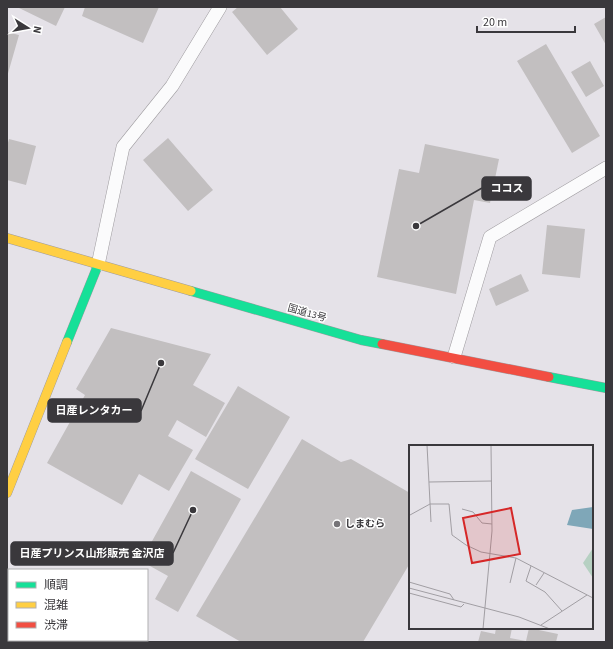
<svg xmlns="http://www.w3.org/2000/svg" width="613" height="649" viewBox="0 0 613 649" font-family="'Source Sans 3','Noto Sans JP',sans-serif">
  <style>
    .building { fill: #c2bfc0 }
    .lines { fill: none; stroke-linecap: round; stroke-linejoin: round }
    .lane-casing { stroke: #9e9b9f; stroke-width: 14 }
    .fast-casing { stroke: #9e9b9f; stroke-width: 10 }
    .slow-casing { stroke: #9e9b9f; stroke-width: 10 }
    .jam-casing { stroke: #9e9b9f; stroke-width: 10 }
    .lane { stroke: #fbfbfc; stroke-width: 13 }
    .fast { stroke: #16e098; stroke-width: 9 }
    .slow { stroke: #ffcf43; stroke-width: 9 }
    .jam { stroke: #f24e42; stroke-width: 9 }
    .poi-dot { fill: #767478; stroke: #fff; stroke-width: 1.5 }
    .labels { text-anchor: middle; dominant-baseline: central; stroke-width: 3; stroke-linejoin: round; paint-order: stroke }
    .street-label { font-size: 10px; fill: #3a383c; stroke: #fff }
    .poi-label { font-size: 10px; font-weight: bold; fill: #3a383c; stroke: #fff; text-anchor: start }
    .inset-road { fill: none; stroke: #a19ea3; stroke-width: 1 }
    .view { fill: #d62828; fill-opacity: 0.15; stroke: #d62828; stroke-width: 2 }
    .inset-edge { fill: none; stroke: #3a383c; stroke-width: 2 }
    .leader { fill: none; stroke: #3a383c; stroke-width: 1.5 }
    .callout-dot { fill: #3a383c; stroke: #fff; stroke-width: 1.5 }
    .callout { fill: #3a383c; stroke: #3a383c; stroke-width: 1.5 }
    .callout-label { font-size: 11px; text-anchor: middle; font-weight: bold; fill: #fff }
  </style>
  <rect width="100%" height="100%" fill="#e5e2e8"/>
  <path class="building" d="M17,7H65L56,26Z
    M85,7H159L143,43L82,16Z
    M238,7H280L298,29L267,55L232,12Z
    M606,17V45L594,24Z
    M7,32L19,35L7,77Z
    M546,44L600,136L572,153L517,61Z
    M590,61L604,86L586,97L571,72Z
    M168,138L213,190L188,211L143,160Z
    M9,139L36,146L26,185L7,180V146Z
    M425,144L499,159L490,203L474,200L456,294L377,277L399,169L419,173Z
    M547,225L585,229L580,278L542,274Z
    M521,274L529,291L496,306L489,289Z
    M111,328L211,354L193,385L225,403L206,437L177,420L168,436L193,450L169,491L139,474L122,505L47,463L85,395L76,389Z
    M238,386L290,417L248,489L195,459Z
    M302,439L341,462L351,459L410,493V563L363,642H241L196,616Z
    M191,471L241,499L178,612L155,599L168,576L141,561Z
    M496,628H512L510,638L526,641L529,628L558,634L556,642H478L481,631L495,634Z"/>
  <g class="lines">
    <defs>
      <path id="lane" d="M98,265L123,147L172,86L220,7
        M454,357L490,237L606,168"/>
      <path id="fast" d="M191,291L361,340L382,344
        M67,342L98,265
        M549,377L606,388"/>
      <path id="slow" d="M7,238L191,291
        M7,493L67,342"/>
      <path id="jam" d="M382,344L549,377"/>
    </defs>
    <use href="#lane" class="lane-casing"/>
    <use href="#fast" class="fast-casing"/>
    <use href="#slow" class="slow-casing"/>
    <use href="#jam" class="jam-casing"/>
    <use href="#lane" class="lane"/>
    <use href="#fast" class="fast"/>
    <use href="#slow" class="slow"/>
    <use href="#jam" class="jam"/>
  </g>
  <circle class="poi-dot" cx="337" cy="524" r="4"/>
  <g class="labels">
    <g class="street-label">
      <text transform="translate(307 313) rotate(16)">国道13号</text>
    </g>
    <g class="poi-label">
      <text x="345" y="524">しまむら</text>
    </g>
  </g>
  <g transform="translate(409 445)">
    <rect width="184" height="184" fill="#e5e2e8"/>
    <path d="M184,103V133L174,118Z" fill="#b6d0c2"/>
    <path d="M184,62V84L158,80L163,65Z" fill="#7fa7b8"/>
    <path class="inset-road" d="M18,0L22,77M20,37L83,36M53,64L64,67L73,78L83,79M1,70L21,59H40L43,90L57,100L72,107L107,113L184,153M122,121L117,136L136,147L153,166M0,137L41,149L45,155M101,138L107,113M127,140L135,128M0,143L110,172L141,184M0,148L52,162L55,159M132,180L178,150M74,184L83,86L82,0"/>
    <path class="view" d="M102,63L111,109L63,118L54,73Z"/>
    <rect width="184" height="184" class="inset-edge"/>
  </g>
  <path class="leader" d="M416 226L482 188M161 363L141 411M193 510L173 553"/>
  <g class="callout-dot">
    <circle cx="416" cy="226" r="4"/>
    <circle cx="161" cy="363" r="4"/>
    <circle cx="193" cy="510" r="4"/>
  </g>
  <g class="callout">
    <rect x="482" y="177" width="49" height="23" rx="4"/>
    <rect x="48" y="399" width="93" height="23" rx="4"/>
    <rect x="11" y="542" width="162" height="23" rx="4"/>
  </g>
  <g class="callout-label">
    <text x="507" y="192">ココス</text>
    <text x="94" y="414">日産レンタカー</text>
    <text x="92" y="557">日産プリンス山形販売 金沢店</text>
  </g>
  <rect width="613" height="649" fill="none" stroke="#3a383c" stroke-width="16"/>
  <rect x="8" y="569" width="140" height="72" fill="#ffffff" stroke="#b0afb1"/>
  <rect x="16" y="582" width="20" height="6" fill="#16e098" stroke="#b0afb1"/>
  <text x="44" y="589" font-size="12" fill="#3a383c">順調</text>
  <rect x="16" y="602" width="20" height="6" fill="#ffcf43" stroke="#b0afb1"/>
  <text x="44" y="609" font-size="12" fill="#3a383c">混雑</text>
  <rect x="16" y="622" width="20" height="6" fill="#f24e42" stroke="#b0afb1"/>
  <text x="44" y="629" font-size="12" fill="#3a383c">渋滞</text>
  <g transform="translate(28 28) rotate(101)" stroke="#ffffff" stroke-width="3" paint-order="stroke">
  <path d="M0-3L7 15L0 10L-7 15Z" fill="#3a383c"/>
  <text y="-6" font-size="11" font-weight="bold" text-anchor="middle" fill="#3a383c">N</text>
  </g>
  <path d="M477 26v6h98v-6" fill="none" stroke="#3a383c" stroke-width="2"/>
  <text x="483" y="26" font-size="12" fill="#3a383c" stroke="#ffffff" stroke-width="3" paint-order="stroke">20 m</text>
</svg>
